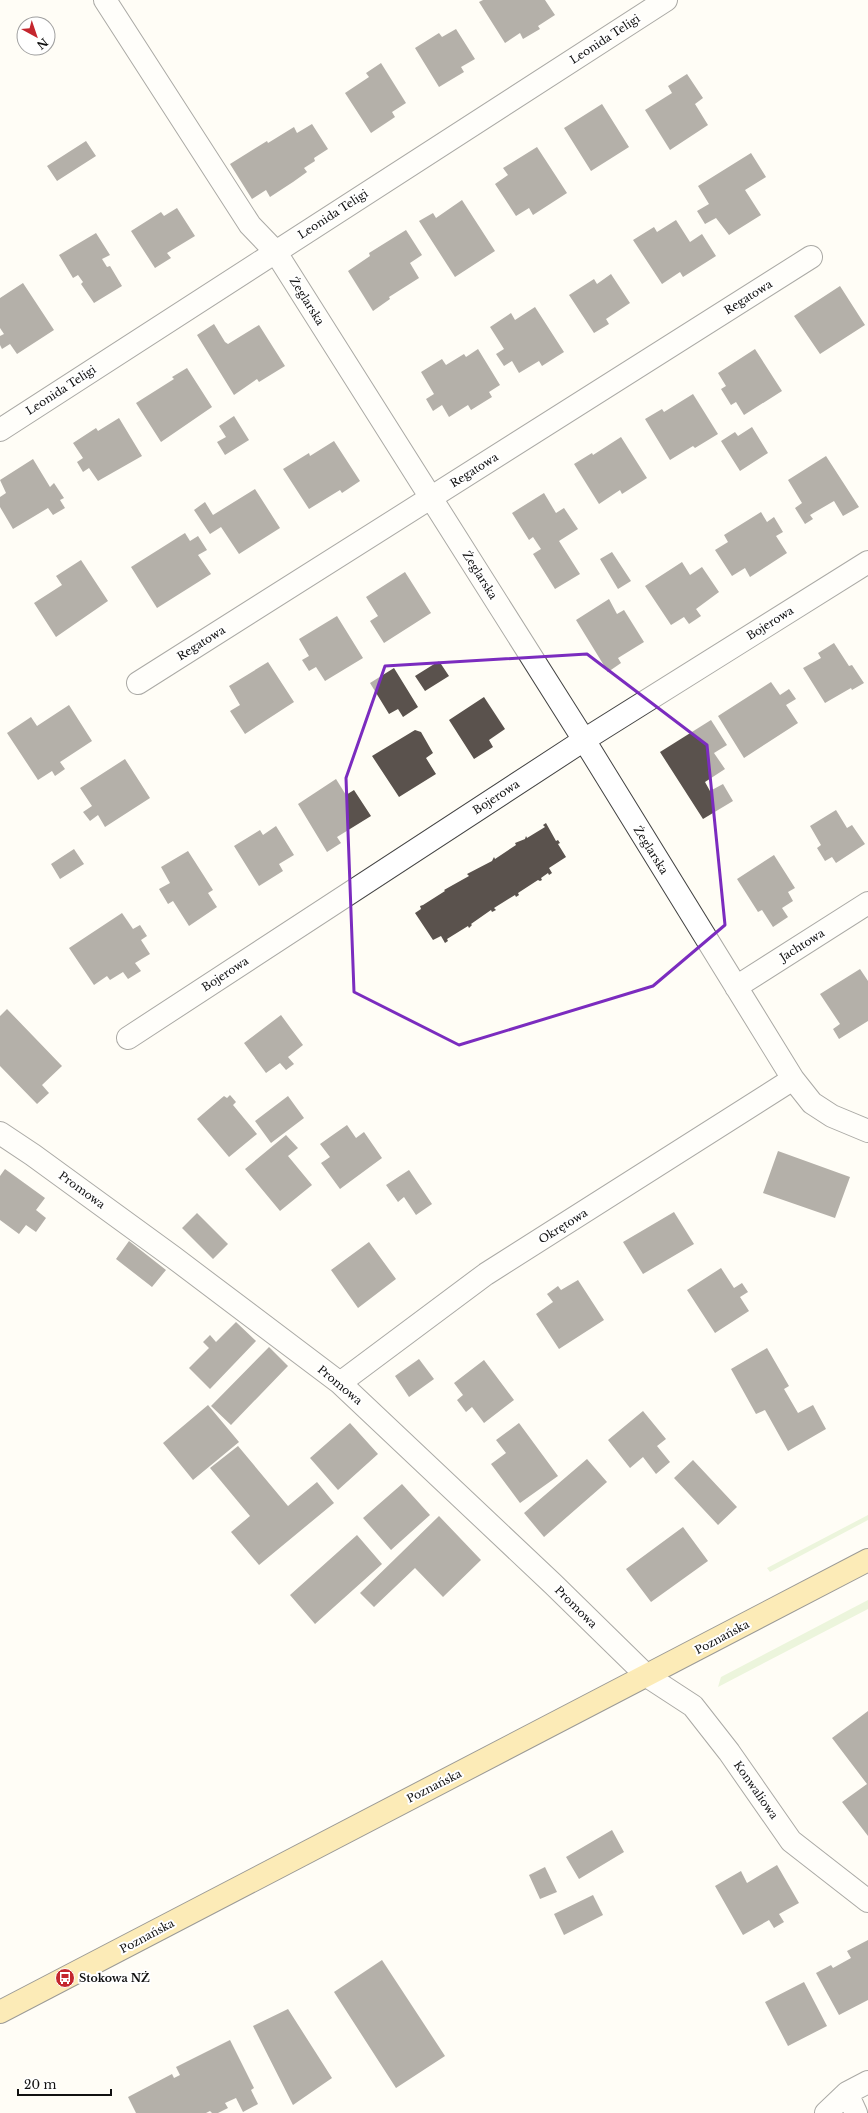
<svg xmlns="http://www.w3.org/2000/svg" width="868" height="2113" viewBox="0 0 868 2113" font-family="'Libre Baskerville',serif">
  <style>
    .green { fill: #d5ebbd }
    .building { fill: #5a524d }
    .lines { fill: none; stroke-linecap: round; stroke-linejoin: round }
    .street-casing { stroke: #444; stroke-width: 24 }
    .primary-casing { stroke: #222; stroke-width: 24 }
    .street { stroke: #fff; stroke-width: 22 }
    .primary { stroke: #f9d66b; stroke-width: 22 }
    .marked { fill: none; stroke: #7b2cbf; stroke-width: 3; stroke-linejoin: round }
    .labels { text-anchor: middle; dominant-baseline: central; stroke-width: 4; stroke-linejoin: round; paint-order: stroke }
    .street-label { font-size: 11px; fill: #111; stroke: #fff }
    .poi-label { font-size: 11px; font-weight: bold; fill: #111; stroke: #fff; text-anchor: start }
  </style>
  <rect width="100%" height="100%" fill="#fffdf5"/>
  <path class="green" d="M868,1515V1520L770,1572L767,1568Z
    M868,1600V1609L718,1687L721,1677Z"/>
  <path class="building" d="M483,0H545L555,15L538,26L540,29L523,39L520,33L505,43L479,2Z
    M456,29L475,59L461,67L464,72L439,87L415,48L439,33L442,37Z
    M381,63L406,103L392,112L395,117L371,133L345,93L369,77L366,73Z
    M687,74L703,98L695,104L708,125L670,150L645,110L672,93L668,86Z
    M602,104L629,147L591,171L564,128Z
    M312,124L328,149L314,158L315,161L304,168L307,172L293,182L270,197L266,190L252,199L230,164L267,141L268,143L294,127L297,133Z
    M86,141L96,156L57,181L47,166Z
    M537,147L567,193L533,215L529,208L516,216L495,184L508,175L503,168Z
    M751,153L766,177L745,190L761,215L729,235L716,218L705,224L697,211L709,204L698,186Z
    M462,200L495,251L455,277L419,221L433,213L436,218Z
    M177,208L195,236L167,253L171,258L155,268L131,231L161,212L164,216Z
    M676,220L690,242L702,234L716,256L683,277L680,272L662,284L633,240L654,227L657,232Z
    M406,230L422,255L410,263L419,278L389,297L390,299L373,311L348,271L370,256L369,253Z
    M96,233L110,255L102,259L107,267L110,266L122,286L94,303L81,284L83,282L78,275L73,278L59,255Z
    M611,274L630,303L606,319L609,324L594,333L569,295L594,279L597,284Z
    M23,283L54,330L17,354L10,344L2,349L0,345V336L4,334L0,328V298Z
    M840,286L865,325L820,354L794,316Z
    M535,307L564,352L542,366L539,361L519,373L512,361L504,366L496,354L504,349L490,327L511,313L515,320Z
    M214,324L225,342L228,344L259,325L285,366L259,382L257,379L234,395L197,335Z
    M478,349L500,385L489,392L492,397L471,410L468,405L449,417L442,405L433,411L426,399L434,394L421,372L442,359L446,365L464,354L466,357Z
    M755,349L782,391L744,415L736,402L731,405L721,389L726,386L718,373Z
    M187,368L212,407L161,442L136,403L174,379L172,377Z
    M693,394L718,434L695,448L693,446L670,460L645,419L662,409L664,412Z
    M234,416L249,440L225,455L217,442L226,437L219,426Z
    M119,418L142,456L98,481L89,468L83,472L77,462L83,458L73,443L96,428L98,431Z
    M752,427L768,453L740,471L721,441L735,432L738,436Z
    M621,437L647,478L622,494L620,490L599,504L574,464L592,453L593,455Z
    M334,441L360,481L342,493L340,490L309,509L283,469L309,453L310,456Z
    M826,456L859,507L843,516L834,501L810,515L813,519L805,524L795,508L802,503L788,480Z
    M33,459L50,487L54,483L64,498L60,500L65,508L53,515L48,508L13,529L0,507V497L6,493L0,480Z
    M255,489L280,528L239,554L221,527L210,534L194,510L205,502L213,515Z
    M544,493L556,513L564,508L578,529L559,541L580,574L555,589L533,554L541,549L533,537L529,540L512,513Z
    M761,512L767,522L774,517L783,532L776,536L787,553L750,577L745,568L732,576L715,550L728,542L724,535Z
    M185,533L190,541L198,536L207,550L198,555L211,574L157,608L131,567Z
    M612,552L631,581L618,589L600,559Z
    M81,560L108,601L56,637L34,603L62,585L56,576Z
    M682,562L690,575L702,567L719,592L696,609L701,616L689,624L684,617L671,625L645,586Z
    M405,572L431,613L384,643L370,621L378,616L366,597Z
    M609,599L617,614L624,610L644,642L618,658L621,663L608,672L576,620Z
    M337,616L363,658L325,681L316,667L309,671L302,660L309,656L299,639Z
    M834,643L849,666L852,665L864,683L852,690L851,688L825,703L803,668L821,658L818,653Z
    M439,661L449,676L425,691L415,676Z
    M268,662L294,702L245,734L230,711L240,705L229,686Z
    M394,668L418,707L403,717L398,709L389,714L370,683Z
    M771,682L780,695L789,689L796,699L786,705L798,723L744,758L718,716Z
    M484,697L505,729L489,740L493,747L474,759L449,720Z
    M69,705L92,741L60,762L65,769L55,776L52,771L38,780L7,733L31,717L37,726Z
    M711,720L727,745L714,753L725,769L705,782L710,791L723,784L733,801L703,819L660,752Z
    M415,730L421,732L433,753L426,758L436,774L399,797L372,756Z
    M125,759L150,798L105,827L98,815L90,821L83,812L92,806L80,788Z
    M336,779L346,795L354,790L371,816L337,837L341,843L327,852L298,804Z
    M836,810L847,828L852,825L865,844L836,863L832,857L825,861L817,848L821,845L810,826Z
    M546,823L556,841L558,840L560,843L558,844L566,857L549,868L552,873L549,875L548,873L541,878L542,880L540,881L538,880L518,893L519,895L516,897L515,895L494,908L496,910L492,912L491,910L471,924L472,925L469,928L468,926L447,939L448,941L445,943L441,936L433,940L415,913L421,909L420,906L423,905L445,891L444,890L469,876L467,874L492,861L494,857L495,859L516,845L515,843L525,839L526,836L527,838L545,827L543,825Z
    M276,826L294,855L279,864L283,871L259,886L234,846L260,830L263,835Z
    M74,849L84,864L60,879L51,864Z
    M188,851L213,890L208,893L217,907L189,926L173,901L168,904L159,889L170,883L161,867Z
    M774,855L795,888L788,892L793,901L782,908L788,917L773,927L762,910L758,912L737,879Z
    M122,913L133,929L140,925L147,936L141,940L150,954L135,963L141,971L128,979L123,972L110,980L107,976L94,985L69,948Z
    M860,969L868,981V1021L839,1039L833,1029L840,1024L820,994Z
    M7,1009L62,1066L42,1085L49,1093L37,1104L0,1066V1016Z
    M281,1015L303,1045L288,1057L294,1064L286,1070L280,1063L266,1073L244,1043Z
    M230,1095L236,1102L233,1105L257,1134L229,1157L197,1119L224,1096L227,1098Z
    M288,1096L304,1118L271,1143L255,1121Z
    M347,1125L356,1138L364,1132L382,1158L340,1189L321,1163L330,1157L320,1144Z
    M286,1135L298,1148L288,1156L312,1185L280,1211L245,1169Z
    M778,1151L850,1177L835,1218L763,1193Z
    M5,1169L45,1198L36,1210L46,1218L36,1232L26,1225L19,1234L0,1220V1176Z
    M409,1170L432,1204L416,1215L404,1197L398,1202L386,1185Z
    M674,1212L694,1244L643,1274L623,1242Z
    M197,1213L228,1244L213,1259L182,1228Z
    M129,1241L166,1270L152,1287L116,1259Z
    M369,1242L396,1279L358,1308L331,1270Z
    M721,1268L734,1288L742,1283L748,1292L740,1297L749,1311L715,1333L687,1290Z
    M578,1280L604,1320L559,1349L536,1314L553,1302L547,1294L558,1286L561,1290Z
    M236,1322L256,1341L210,1389L189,1368L209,1348L203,1342L210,1335L216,1342Z
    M269,1347L288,1366L231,1425L211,1406Z
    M767,1348L789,1386L784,1389L798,1413L813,1405L826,1429L788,1451L765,1410L756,1414L731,1369Z
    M419,1359L434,1379L409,1397L395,1376Z
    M484,1360L514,1400L484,1423L472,1407L466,1412L457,1400L463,1395L454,1383Z
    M208,1405L239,1442L193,1480L163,1443Z
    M643,1411L666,1439L657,1446L670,1462L656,1474L643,1457L630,1468L608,1440Z
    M350,1423L378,1454L338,1490L310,1458Z
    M519,1423L558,1476L520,1503L491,1464L506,1453L496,1440Z
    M238,1446L288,1506L317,1482L334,1503L259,1565L231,1532L250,1516L210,1468Z
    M587,1459L607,1482L544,1537L524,1513Z
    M693,1460L737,1507L718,1525L674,1478Z
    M402,1484L430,1515L391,1550L363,1518Z
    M439,1516L481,1560L443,1597L415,1568L374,1607L360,1593Z
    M683,1527L708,1561L651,1602L626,1569Z
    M357,1535L382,1564L315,1624L290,1595Z
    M868,1711V1836L842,1802L867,1784L832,1738Z
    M612,1830L624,1852L579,1879L566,1857Z
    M777,1865L799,1903L779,1914L784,1922L774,1928L769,1920L743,1935L715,1886L741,1871L747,1883Z
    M545,1867L557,1892L540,1899L529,1875Z
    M593,1895L603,1915L564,1935L554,1914Z
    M868,1940V2000L839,2015L816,1973L831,1965L833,1968L851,1958L847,1951Z
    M382,1960L445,2056L396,2088L334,1992Z
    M804,1982L827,2026L788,2046L765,2002Z
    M288,2009L332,2078L293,2105L253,2026Z
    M230,2040L254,2088L251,2090L258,2104L243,2112L236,2098L225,2103L228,2108L218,2113H212L210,2111L206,2113H136L128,2097L172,2074L174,2078L180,2075L176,2067Z"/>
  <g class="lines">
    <defs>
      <path id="street" d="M105,0L250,225L275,251L584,740L793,1079L812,1103L832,1116L868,1131
        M0,430L666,0
        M138,683L811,257
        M736,987L868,903
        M128,1038L584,740L868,562
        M0,1133L33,1155L173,1257L340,1383L553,1584L647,1676L693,1706L729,1752L791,1841L868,1901
        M340,1383L486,1274L793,1079
        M847,2093L856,2113
        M826,2113L847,2093L868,2082"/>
      <path id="primary" d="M0,2012L868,1560"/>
    </defs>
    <use href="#street" class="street-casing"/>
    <use href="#primary" class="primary-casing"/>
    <use href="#street" class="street"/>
    <use href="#primary" class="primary"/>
  </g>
  <path d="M0 0H868V2113H0ZM587,654L707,745L725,925L653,986L459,1045L354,992L346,778L385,666Z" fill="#fffdf5" fill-opacity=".55" fill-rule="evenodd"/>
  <path class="marked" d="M587,654L707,745L725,925L653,986L459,1045L354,992L346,778L385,666Z"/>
  <defs>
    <symbol id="bus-disc" viewBox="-11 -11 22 22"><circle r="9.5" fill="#c4262e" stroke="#fff"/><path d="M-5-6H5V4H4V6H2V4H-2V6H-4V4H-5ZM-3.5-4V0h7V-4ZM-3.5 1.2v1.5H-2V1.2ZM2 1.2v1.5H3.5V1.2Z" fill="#fff"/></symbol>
  </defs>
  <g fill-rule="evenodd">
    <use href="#bus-disc" x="54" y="1967" width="22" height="22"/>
  </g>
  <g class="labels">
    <g class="street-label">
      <text transform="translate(605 39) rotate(-33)">Leonida Teligi</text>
      <text transform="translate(333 214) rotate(-33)">Leonida Teligi</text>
      <text transform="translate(748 297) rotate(-32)">Regatowa</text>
      <text transform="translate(307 301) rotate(58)">Żeglarska</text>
      <text transform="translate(61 390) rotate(-33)">Leonida Teligi</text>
      <text transform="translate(474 470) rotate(-32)">Regatowa</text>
      <text transform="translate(480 575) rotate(58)">Żeglarska</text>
      <text transform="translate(770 623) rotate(-32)">Bojerowa</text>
      <text transform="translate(201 643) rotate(-32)">Regatowa</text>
      <text transform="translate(496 797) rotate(-33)">Bojerowa</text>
      <text transform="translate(651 850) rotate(58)">Żeglarska</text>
      <text transform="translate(802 945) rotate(-32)">Jachtowa</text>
      <text transform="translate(225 974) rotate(-33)">Bojerowa</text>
      <text transform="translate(82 1190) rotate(36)">Promowa</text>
      <text transform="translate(563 1226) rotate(-32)">Okrętowa</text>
      <text transform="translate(340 1385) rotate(40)">Promowa</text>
      <text transform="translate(576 1607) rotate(45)">Promowa</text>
      <text transform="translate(722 1637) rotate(-28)">Poznańska</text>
      <text transform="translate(434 1786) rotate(-27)">Poznańska</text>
      <text transform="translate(756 1790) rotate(55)">Konwaliowa</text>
      <text transform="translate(147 1936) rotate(-28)">Poznańska</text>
    </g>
    <g class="poi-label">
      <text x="79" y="1978">Stokowa NŻ</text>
    </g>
  </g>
  <g transform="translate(36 36) rotate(140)"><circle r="19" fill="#ffffff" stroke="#a0a0a0"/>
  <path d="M0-3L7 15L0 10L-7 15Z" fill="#c4262e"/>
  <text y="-6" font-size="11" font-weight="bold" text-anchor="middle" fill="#111111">N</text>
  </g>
  <path d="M18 2089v6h93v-6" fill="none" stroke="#111111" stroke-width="2"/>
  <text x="24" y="2089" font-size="12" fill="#111111" stroke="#ffffff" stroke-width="3" paint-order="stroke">20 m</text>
</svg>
